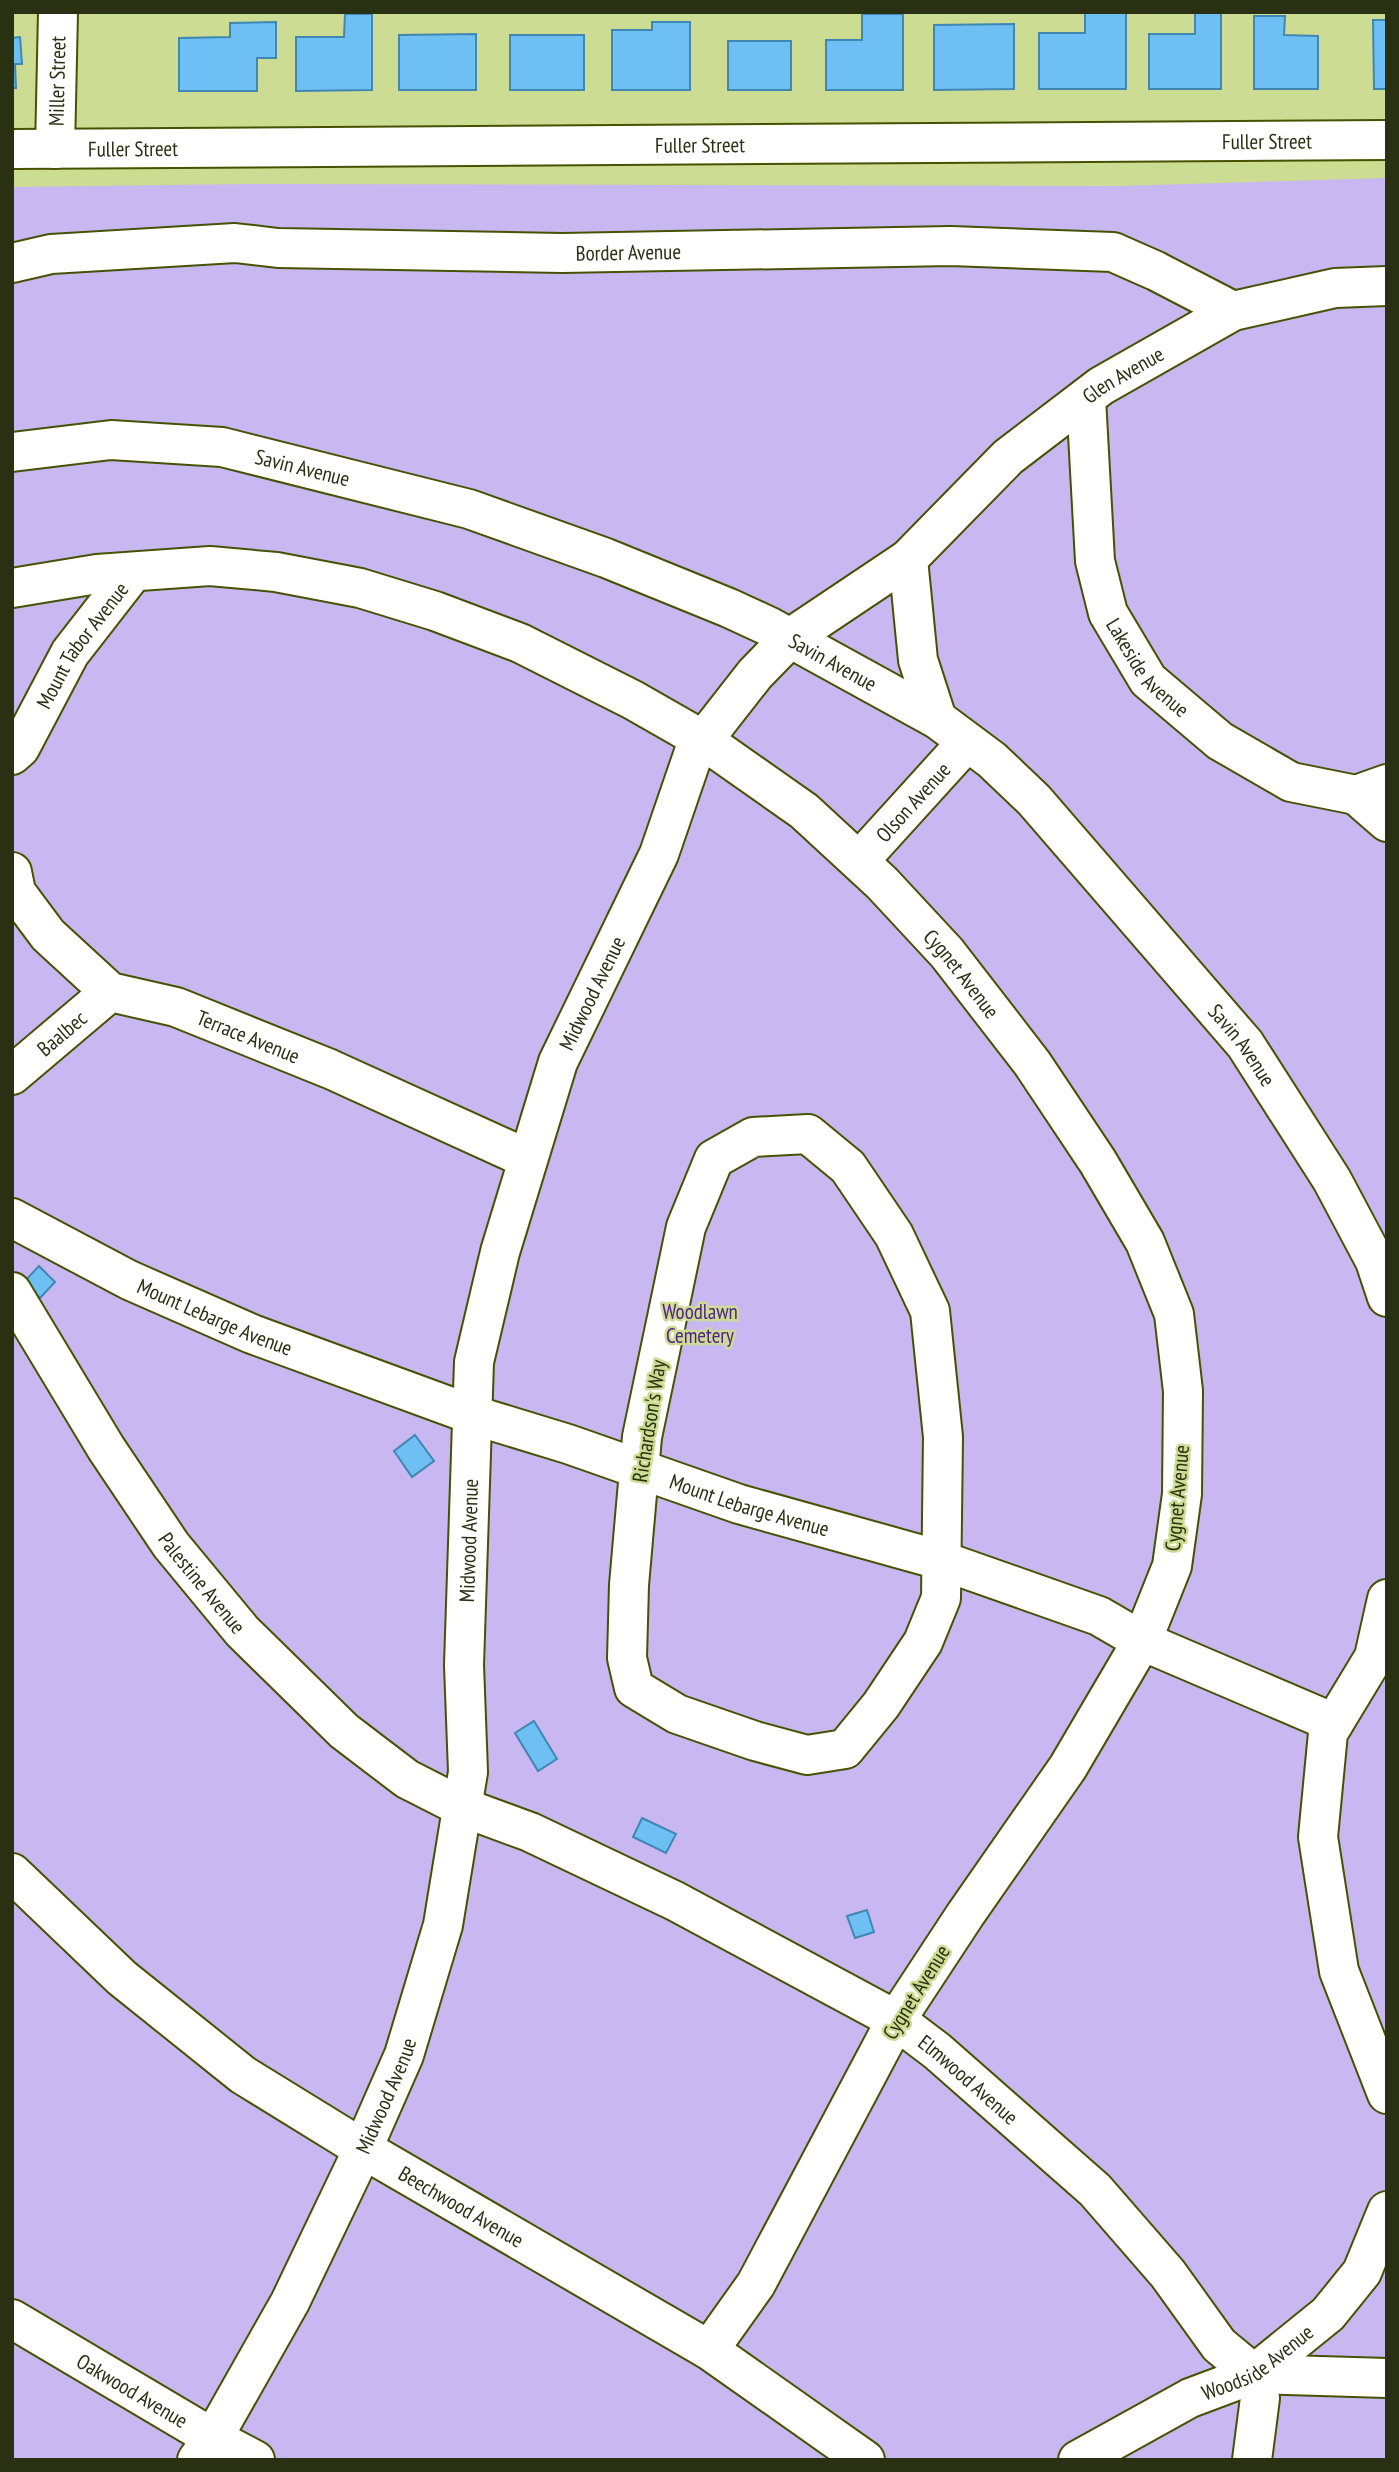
<svg xmlns="http://www.w3.org/2000/svg" width="1399" height="2472" viewBox="0 0 1399 2472" font-family="'PT Sans Narrow',sans-serif">
  <style>
    .green { fill: #c8b7f1 }
    .building { fill: #6ebff3; stroke: #4087b2; stroke-width: 2 }
    .lines { fill: none; stroke-linecap: round; stroke-linejoin: round }
    .minor-casing { stroke: #475200; stroke-width: 42 }
    .minor { stroke: #fff; stroke-width: 38 }
    .labels { text-anchor: middle; dominant-baseline: central; stroke-width: 5; stroke-linejoin: round; paint-order: stroke }
    .street-label { font-size: 21px; fill: #2a3012; stroke: #ccdc92 }
    .park-label { font-size: 21px; fill: #52218d; stroke: #ccdc92 }
  </style>
  <rect width="100%" height="100%" fill="#ccdc92"/>
  <path class="green" d="M1387,178V2460H12V187L249,184L1119,186Z"/>
  <path class="building" d="M1195,12H1221V89H1149V34H1195Z
    M1085,13H1126V89H1039V33H1085Z
    M345,14H372V90L296,91V37H344Z
    M862,14H903V90H826V40H862Z
    M1254,16H1285L1284,35L1318,36V89H1254Z
    M1373,20H1387V89H1374Z
    M276,22V58H257V91H179V38L230,37V23Z
    M652,22H690V90H612V30H652Z
    M1014,24V89L934,90V25Z
    M476,34V90H399V35Z
    M510,35H584V90H510Z
    M20,37L22,64H15L16,88H12V38Z
    M728,41H791V90H728Z
    M39,1266L55,1282L40,1298L24,1282Z
    M415,1435L434,1461L412,1477L394,1451Z
    M534,1721L557,1759L538,1771L515,1733Z
    M642,1818L676,1834L666,1853L633,1837Z
    M867,1910L874,1932L855,1938L847,1916Z"/>
  <g class="lines">
    <defs>
      <g id="minor">
        <path id="s1" d="M12,149L1387,140"/>
        <path id="s2" d="M55,149L58,12"/>
        <path id="s3" d="M12,263L51,254L235,243L278,248L562,253L951,246L1113,252L1156,271L1233,311"/>
        <path id="s4" d="M1086,398L1095,561L1108,613L1148,680L1220,741L1291,782L1356,795L1387,784"/>
        <path id="s5" d="M12,452L111,440L222,447L469,509L606,558L729,608L768,626L937,719L992,760L1034,800L1245,1044L1332,1180L1375,1261L1387,1297"/>
        <path id="s6" d="M12,588L97,574L210,566L276,572L360,588L435,611L520,643L633,700L703,740L804,811L882,883L947,953L1032,1063L1098,1162L1145,1242L1174,1314L1183,1391L1182,1494L1172,1566L1142,1641L1068,1767L965,1915L896,2020L756,2284L709,2350"/>
        <path id="s7" d="M937,719L918,660L908,559L1008,457L1101,386L1233,311L1335,288L1387,286"/>
        <path id="s8" d="M12,755L20,748L70,653L133,572"/>
        <path d="M1356,795L1387,822"/>
        <path id="s9" d="M859,861L967,742"/>
        <path id="s10" d="M12,872L16,892L48,935L110,992L176,1007L330,1069L528,1159"/>
        <path id="s11" d="M12,1075L110,992"/>
        <path d="M808,1134L848,1167L894,1235L930,1311L943,1437L941,1598L923,1642L881,1705L845,1749L807,1755L755,1741L677,1714L634,1688L627,1658L629,1585L642,1437L686,1227L714,1159L753,1137Z"/>
        <path id="s12" d="M12,1218L129,1280L252,1334L473,1415L568,1444L739,1504L940,1560L1099,1616L1142,1641L1334,1723"/>
        <path id="s13" d="M12,1292L106,1448L171,1545L242,1631L344,1731L407,1779L462,1807L530,1832L675,1901L896,2020L937,2051L1095,2190L1168,2274L1219,2345L1254,2374"/>
        <path d="M1387,1599L1374,1657L1328,1733L1318,1837L1339,1971L1387,2094"/>
        <path id="s14" d="M12,1873L122,1978L243,2075L363,2149L709,2350L865,2460"/>
        <path id="s15" d="M12,2319L213,2438L255,2460"/>
        <path d="M1254,2374L1387,2378"/>
        <path id="s16" d="M197,2460L213,2438L290,2302L356,2164L404,2055L443,1925L468,1772L464,1665L474,1362L500,1252L558,1062L659,854L694,752L755,674L790,638L908,559"/>
        <path id="s17" d="M1078,2460L1190,2398L1254,2374L1328,2314L1362,2272L1387,2211"/>
        <path d="M1252,2460L1260,2398L1254,2374"/>
      </g>
    </defs>
    <use href="#minor" class="minor-casing"/>
    <use href="#minor" class="minor"/>
  </g>
  <g class="labels">
    <g class="street-label">
      <text stroke="none"><textPath href="#s2" startOffset="68">Miller Street</textPath></text>
      <text stroke="none"><textPath href="#s1" startOffset="1255">Fuller Street</textPath></text>
      <text stroke="none"><textPath href="#s1" startOffset="688">Fuller Street</textPath></text>
      <text stroke="none"><textPath href="#s1" startOffset="121">Fuller Street</textPath></text>
      <text stroke="none"><textPath href="#s3" startOffset="618">Border Avenue</textPath></text>
      <text stroke="none"><textPath href="#s7" startOffset="448">Glen Avenue</textPath></text>
      <text stroke="none"><textPath href="#s5" startOffset="294">Savin Avenue</textPath></text>
      <text stroke="none"><textPath href="#s8" startOffset="131">Mount Tabor Avenue</textPath></text>
      <text stroke="none"><textPath href="#s5" startOffset="861">Savin Avenue</textPath></text>
      <text stroke="none"><textPath href="#s4" startOffset="285">Lakeside Avenue</textPath></text>
      <text stroke="none"><textPath href="#s9" startOffset="80">Olson Avenue</textPath></text>
      <text stroke="none"><textPath href="#s6" startOffset="1078">Cygnet Avenue</textPath></text>
      <text stroke="none"><textPath href="#s16" startOffset="1545">Midwood Avenue</textPath></text>
      <text stroke="none"><textPath href="#s11" startOffset="65">Baalbec</textPath></text>
      <text stroke="none"><textPath href="#s10" startOffset="304">Terrace Avenue</textPath></text>
      <text stroke="none"><textPath href="#s5" startOffset="1428">Savin Avenue</textPath></text>
      <text stroke="none"><textPath href="#s12" startOffset="226">Mount Lebarge Avenue</textPath></text>
      <text transform="translate(649 1421) rotate(-81)">Richardson's Way</text>
      <text transform="translate(1177 1498) rotate(-85)">Cygnet Avenue</text>
      <text stroke="none"><textPath href="#s12" startOffset="793">Mount Lebarge Avenue</textPath></text>
      <text stroke="none"><textPath href="#s16" startOffset="978">Midwood Avenue</textPath></text>
      <text stroke="none"><textPath href="#s13" startOffset="348">Palestine Avenue</textPath></text>
      <text transform="translate(916 1992) rotate(-58)">Cygnet Avenue</text>
      <text stroke="none"><textPath href="#s13" startOffset="1272">Elmwood Avenue</textPath></text>
      <text stroke="none"><textPath href="#s16" startOffset="411">Midwood Avenue</textPath></text>
      <text stroke="none"><textPath href="#s14" startOffset="562">Beechwood Avenue</textPath></text>
      <text stroke="none"><textPath href="#s17" startOffset="205">Woodside Avenue</textPath></text>
      <text stroke="none"><textPath href="#s15" startOffset="140">Oakwood Avenue</textPath></text>
    </g>
    <g class="park-label">
      <text x="700" y="1311">Woodlawn<tspan x="700" dy="24">Cemetery</tspan></text>
    </g>
  </g>
  <rect width="1399" height="2472" fill="none" stroke="#2a3012" stroke-width="28"/>
</svg>
